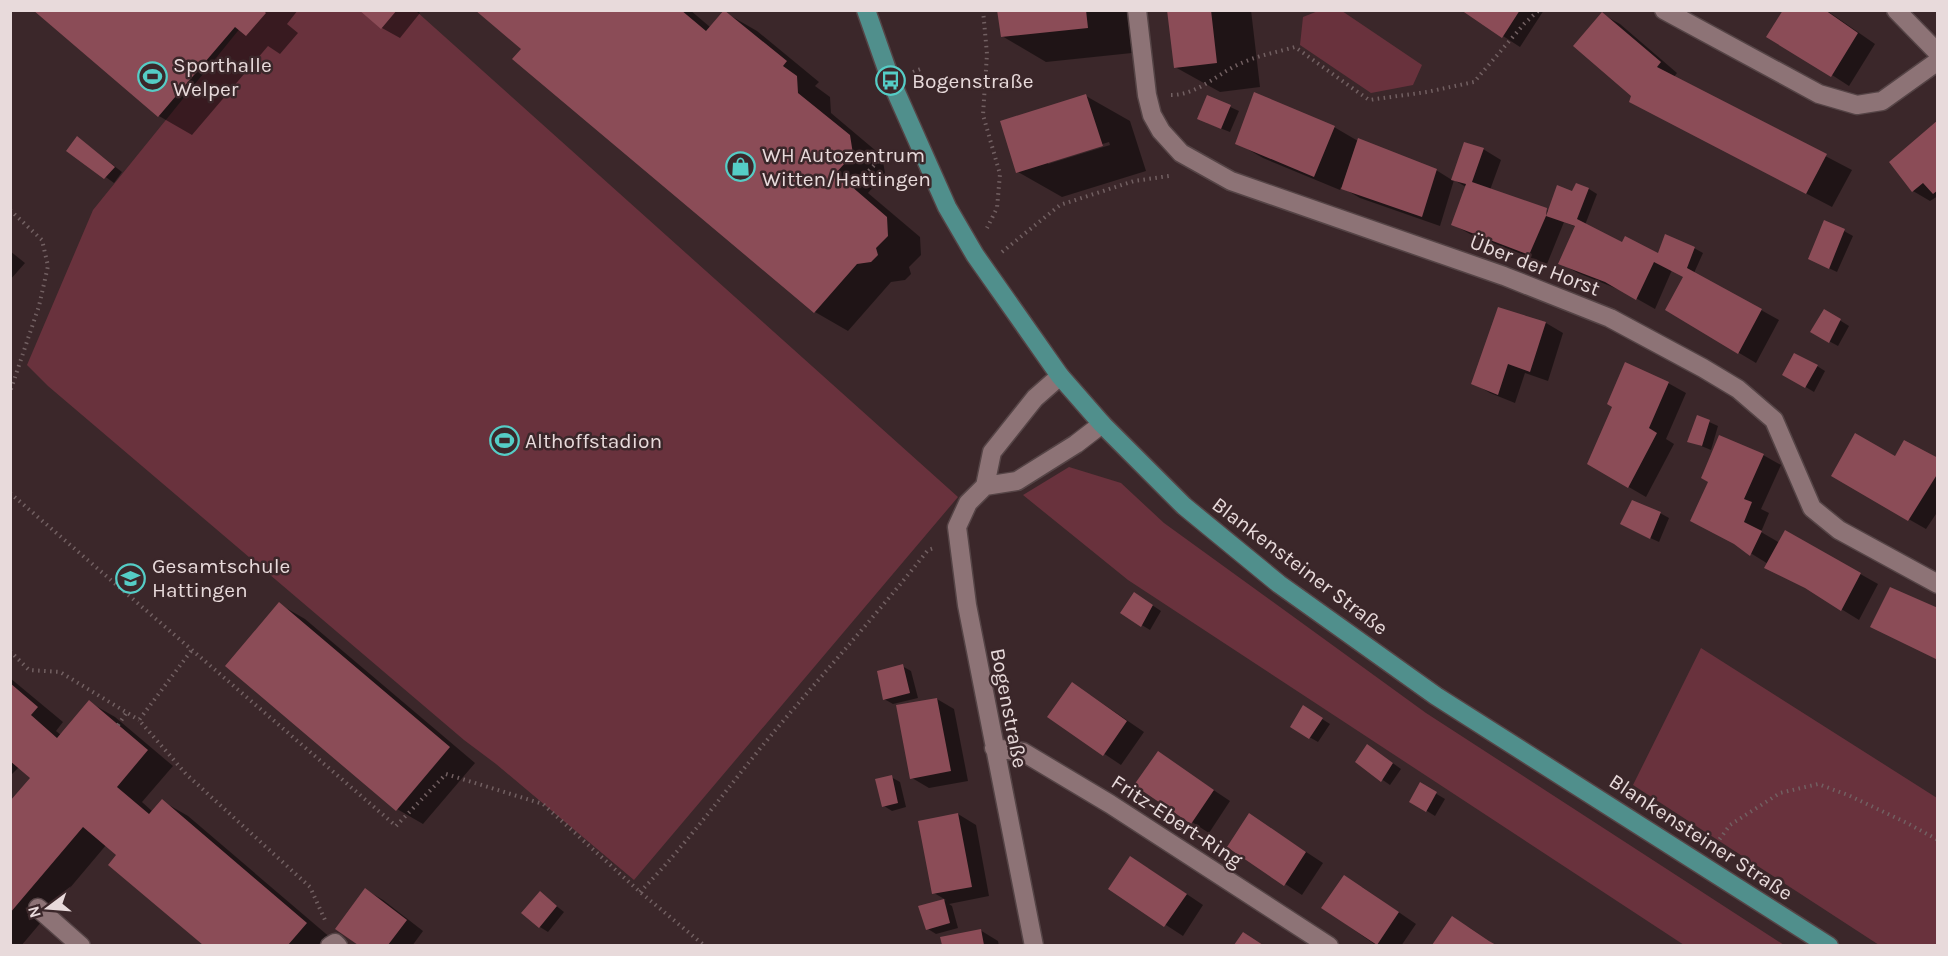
<svg xmlns="http://www.w3.org/2000/svg" width="1948" height="956" viewBox="0 0 1948 956" font-family="Karla,sans-serif">
  <style>
    .green { fill: #69323d }
    .shadow { fill: #0007; fill-rule: evenodd }
    .building { fill: #8b4c57 }
    .lines { fill: none; stroke-linecap: round; stroke-linejoin: round }
    .minor-casing { stroke: #554446; stroke-width: 21 }
    .major-casing { stroke: #554446; stroke-width: 21 }
    .path { stroke: #726062; stroke-width: 4; stroke-dasharray: 1.5 4.5; stroke-linecap: butt }
    .minor { stroke: #8d7376; stroke-width: 18 }
    .major { stroke: #508f8c; stroke-width: 18 }
    .labels { text-anchor: middle; dominant-baseline: central; stroke-width: 5; stroke-linejoin: round; paint-order: stroke }
    .poi-label { font-size: 21px; fill: #e8dadb; stroke: #3b272a; text-anchor: start }
    .street-label { font-size: 21px; fill: #e8dadb; stroke: #3b272a }
  </style>
  <rect width="100%" height="100%" fill="#3b272a"/>
  <path class="green" d="M254,11H416L958,497L634,880L496,764L464,740L48,386L27,365L93,210Z
    M1318,11H1342L1422,65L1413,85L1371,93L1300,45L1303,17Z
    M1069,467L1121,483L1164,523L1426,713L1784,945H1684L1128,580L1023,495Z
    M1701,648L1937,798V945H1879L1633,785Z"/>
  <path class="shadow" d="M35,10H298L287,24L298,33L280,54L268,46L192,135L159,116Z
    M361,10H417L420,13L400,38L382,28Z
    M477,10H690L710,27L724,12L757,31L819,82L815,86L830,97L831,113L882,156L885,173L868,193L920,237L921,255L909,267L911,274L905,280L891,282L848,331L815,312L523,49Z
    M998,10H1127L1132,53L1046,62L1002,36Z
    M1169,10H1251L1260,87L1220,92L1175,67Z
    M1463,10H1544L1520,47Z
    M1826,10L1875,44L1849,86L1832,75Z
    M1602,14L1620,24L1677,73L1674,77L1852,170L1832,207L1631,102L1635,97Z
    M1086,96L1130,121L1146,171L1062,197L1018,172ZM1109,142L1110,145L1048,164V161Z
    M1208,97L1239,111L1230,132L1207,123Z
    M1938,123V196L1930,201L1913,191Z
    M1334,127L1358,141L1436,170L1452,180L1483,149L1501,160L1490,190L1549,211L1573,193L1576,184L1589,189L1597,194L1585,225L1623,244L1658,255L1694,248L1703,253L1694,273L1779,320L1756,363L1667,310L1684,277L1672,270L1655,309L1625,292L1578,273L1560,263L1576,227L1564,222L1547,264L1470,234L1452,224L1466,187L1454,180L1440,226L1360,198L1341,187L1340,190L1263,158L1237,143Z
    M78,138L122,172L114,183L68,150Z
    M1844,231L1853,236L1837,272L1818,263Z
    M10,251L25,263L10,280Z
    M1825,311L1849,326L1838,346L1812,332Z
    M1546,323L1563,333L1548,381L1525,373L1515,403L1490,393L1473,383Z
    M1817,366L1825,371L1814,392L1784,374Z
    M1668,383L1686,393L1666,439L1674,444L1646,497L1589,464Z
    M1698,417L1718,426L1711,450L1689,441Z
    M1763,455L1781,465L1761,509L1769,513L1761,532L1780,543L1786,532L1878,584L1859,620L1739,546L1710,530Z
    M1895,458L1938,460V511L1926,529L1833,476Z
    M1660,513L1669,518L1659,542L1631,529Z
    M1143,599L1161,611L1150,630L1122,613Z
    M279,604L305,619L475,763L423,824L397,809Z
    M902,666L911,671L918,698L893,704L884,699Z
    M10,678L63,722L56,731L61,735L89,702L115,717L173,766L142,802L153,812L162,801L188,816L332,939L326,946H205L110,865L118,855L107,844L21,946L10,943V803L32,778L19,767L10,776Z
    M1090,695L1144,732L1121,765L1049,717Z
    M937,699L954,709L968,781L929,788L912,778Z
    M1303,707L1330,724L1318,742L1292,727Z
    M1376,751L1401,769L1390,785L1357,762Z
    M1158,753L1230,801L1209,833L1192,822Z
    M891,777L900,782L906,807L892,811L884,806Z
    M1420,784L1445,799L1435,816L1411,801Z
    M958,814L976,825L989,896L949,904L952,906L958,928L936,934L928,929L920,907L946,900L934,893Z
    M1250,815L1323,863L1302,895L1229,847Z
    M1148,868L1203,905L1183,936L1110,889Z
    M1362,887L1416,924L1401,946H1377L1323,908Z
    M366,890L383,900L423,931L412,946H361L337,928Z
    M540,893L564,912L548,932L540,927Z
    M1452,918L1470,928L1496,946H1433Z
    M980,930L998,941L999,946H943L942,938Z"/>
  <path class="building" d="M33,10H263L266,13L246,36L235,27L158,117Z
    M359,10H397L381,29Z
    M475,10H681L706,31L724,10L787,61L783,66L797,76L798,93L850,135L853,154L836,173L887,217L888,236L876,248L878,255L871,262L857,264L814,313L512,59L521,49Z
    M997,10H1086L1088,28L1001,37Z
    M1167,10H1211L1217,63L1174,68Z
    M1461,10H1520L1502,38Z
    M1783,10H1825L1858,33L1831,77L1766,37Z
    M1602,12L1661,62L1657,67L1827,154L1806,194L1629,102L1631,96L1573,46Z
    M1254,92L1335,126L1314,177L1235,144Z
    M1086,94L1103,146L1016,173L1000,121Z
    M1207,95L1231,105L1221,129L1197,119Z
    M1938,120V190L1933,194L1923,183L1912,192L1889,162Z
    M77,136L115,167L104,179L66,151Z
    M1358,138L1437,169L1422,217L1341,189Z
    M1464,142L1484,148L1472,182L1547,208L1546,216L1529,255L1451,225L1466,184L1451,180Z
    M1576,183L1589,188L1577,219L1622,242L1625,236L1658,253L1665,234L1695,247L1687,268L1762,309L1738,354L1665,310L1683,277L1654,262L1636,300L1605,282L1558,264L1575,226L1546,216L1557,185L1572,191Z
    M1824,220L1845,229L1829,269L1808,259Z
    M1498,307L1546,322L1530,372L1508,364L1498,395L1471,384Z
    M1824,309L1841,319L1829,343L1810,332Z
    M1794,353L1818,365L1805,388L1782,375Z
    M1625,362L1669,382L1649,428L1657,433L1628,488L1587,464L1612,407L1607,404Z
    M1697,415L1710,420L1702,446L1687,442Z
    M1855,433L1895,456L1904,440L1938,458V473L1908,521L1831,476Z
    M1719,435L1764,454L1744,499L1752,502L1744,522L1762,531L1750,556L1734,544L1690,521L1708,482L1701,478Z
    M1632,500L1661,512L1650,539L1620,524Z
    M1785,530L1861,573L1841,611L1805,588L1764,568Z
    M1890,587L1938,608V660L1870,627Z
    M1134,592L1153,605L1141,627L1120,613Z
    M279,602L450,747L396,811L225,666Z
    M903,664L910,693L883,700L877,671Z
    M1072,682L1127,721L1103,756L1047,717Z
    M10,683L38,707L31,715L57,738L89,700L148,750L117,787L149,814L162,799L307,923L288,945H203L108,865L116,855L83,827L10,913V801L30,778L10,761Z
    M937,698L951,771L910,779L896,705Z
    M1303,705L1323,718L1309,739L1290,727Z
    M1367,744L1393,763L1381,782L1355,762Z
    M1158,751L1214,790L1191,824L1134,785Z
    M892,775L898,803L882,807L875,779Z
    M1420,782L1437,792L1426,812L1409,802Z
    M958,813L972,887L932,894L918,821Z
    M1249,813L1306,852L1284,886L1227,847Z
    M1130,856L1187,894L1164,927L1108,889Z
    M1344,875L1399,912L1377,945L1321,908Z
    M365,888L407,920L388,945H358L335,929Z
    M540,891L557,906L539,928L521,913Z
    M944,899L950,923L926,930L918,906Z
    M1452,916L1489,941L1496,945H1432Z
    M981,929L984,945H942L940,937Z
    M1243,932L1263,945H1234Z"/>
  <g class="lines">
    <defs>
      <path id="minor" d="M1137,10L1147,95L1152,115L1161,131L1181,153L1231,181L1504,276L1610,318L1703,368L1738,389L1774,420L1812,508L1839,530L1938,584
        M1664,10L1819,94L1857,105L1882,101L1938,61
        M1896,10L1938,53
        M985,486L1017,481L1076,444L1102,424
        M994,748L1023,752L1110,804L1329,946
        M38,908L81,946
        M330,946L335,943L338,946
        M1034,946L967,605L957,527L968,503L985,486L992,452L1035,398L1060,376"/>
      <path id="major" d="M866,10L891,81L947,207L975,255L1060,376L1102,424L1184,506L1279,584L1436,696L1829,946"/>
    </defs>
    <use href="#minor" class="minor-casing"/>
    <use href="#major" class="major-casing"/>
    <path class="path" d="M983,10L987,54L983,115L1000,174L997,208L987,228
      M913,72L923,68
      M1171,95C1199,95 1220,71 1244,62C1260,55 1278,52 1295,47L1369,100L1427,92L1474,82L1524,24L1539,10
      M852,188L886,153
      M10,210L42,240L48,266L39,306L10,392
      M1002,252L1060,205L1134,181L1169,176
      M10,493L396,826L446,774L543,804L640,892L705,946
      M10,651L29,670L60,672L139,720
      M191,651L139,720L186,774L310,887L325,920
      M118,725L127,712
      M1716,844L1730,825L1780,793L1818,784L1848,795L1907,823L1938,840
      M640,892C685,846 722,795 763,745C817,680 875,617 928,550L934,548"/>
    <use href="#minor" class="minor"/>
    <use href="#major" class="major"/>
  </g>
  <defs>
    <symbol id="stadium-ring" viewBox="-11 -11 22 22"><circle r="9.5" fill="#3b272a" stroke="#55cdc6" stroke-width="1.5"/><path d="M0-5a6.5 5 0 1 0 0 10a6.5 5 0 1 0 0-10ZM-3.5-1.8h7v3.6h-7Z" fill="#55cdc6"/></symbol>
    <symbol id="bus-ring" viewBox="-11 -11 22 22"><circle r="9.5" fill="#3b272a" stroke="#55cdc6" stroke-width="1.5"/><path d="M-5-6H5V4H4V6H2V4H-2V6H-4V4H-5ZM-3.5-4V0h7V-4ZM-3.5 1.2v1.5H-2V1.2ZM2 1.2v1.5H3.5V1.2Z" fill="#55cdc6"/></symbol>
    <symbol id="shop-ring" viewBox="-11 -11 22 22"><circle r="9.5" fill="#3b272a" stroke="#55cdc6" stroke-width="1.5"/><path d="M-5-2.5h2.3a2.7 3.5 0 0 1 5.4 0H5L5.5 6h-11ZM-1.5-2.5h3a1.5 2.3 0 0 0-3 0Z" fill="#55cdc6"/></symbol>
    <symbol id="school-ring" viewBox="-11 -11 22 22"><circle r="9.5" fill="#3b272a" stroke="#55cdc6" stroke-width="1.5"/><path d="M0-5L7-2L0 1L-7-2ZM-4 1L0 2.5L4 1V4Q0 6-4 4Z" fill="#55cdc6"/></symbol>
  </defs>
  <g fill-rule="evenodd">
    <use href="#stadium-ring" x="136" y="60" width="33" height="33"/>
    <use href="#bus-ring" x="874" y="64" width="33" height="33"/>
    <use href="#shop-ring" x="724" y="150" width="33" height="33"/>
    <use href="#stadium-ring" x="488" y="424" width="33" height="33"/>
    <use href="#school-ring" x="114" y="562" width="33" height="33"/>
  </g>
  <g class="labels">
    <g class="poi-label">
      <text x="173" y="65">Sporthalle<tspan x="173" dy="24">Welper</tspan></text>
      <text x="912" y="81">Bogenstraße</text>
      <text x="762" y="155">WH Autozentrum<tspan x="762" dy="24">Witten/Hattingen</tspan></text>
      <text x="525" y="441">Althoffstadion</text>
      <text x="152" y="566">Gesamtschule<tspan x="152" dy="24">Hattingen</tspan></text>
    </g>
    <g class="street-label">
      <text transform="translate(1535 265) rotate(21)">Über der Horst</text>
      <text transform="translate(1300 566) rotate(37)">Blankensteiner Straße</text>
      <text transform="translate(1009 708) rotate(79)">Bogenstraße</text>
      <text transform="translate(1177 821) rotate(33)">Fritz-Ebert-Ring</text>
      <text transform="translate(1701 837) rotate(33)">Blankensteiner Straße</text>
    </g>
  </g>
  <rect width="1948" height="956" fill="none" stroke="#e8dadb" stroke-width="24"/>
  <g transform="translate(48 908) rotate(254)" stroke="#3b272a" stroke-width="4.5" paint-order="stroke">
  <path d="M0-4.5L10 22L0 15L-10 22Z" fill="#e8dadb"/>
  <text y="-9" font-size="16" font-weight="bold" text-anchor="middle" fill="#e8dadb">N</text>
  </g>
</svg>
